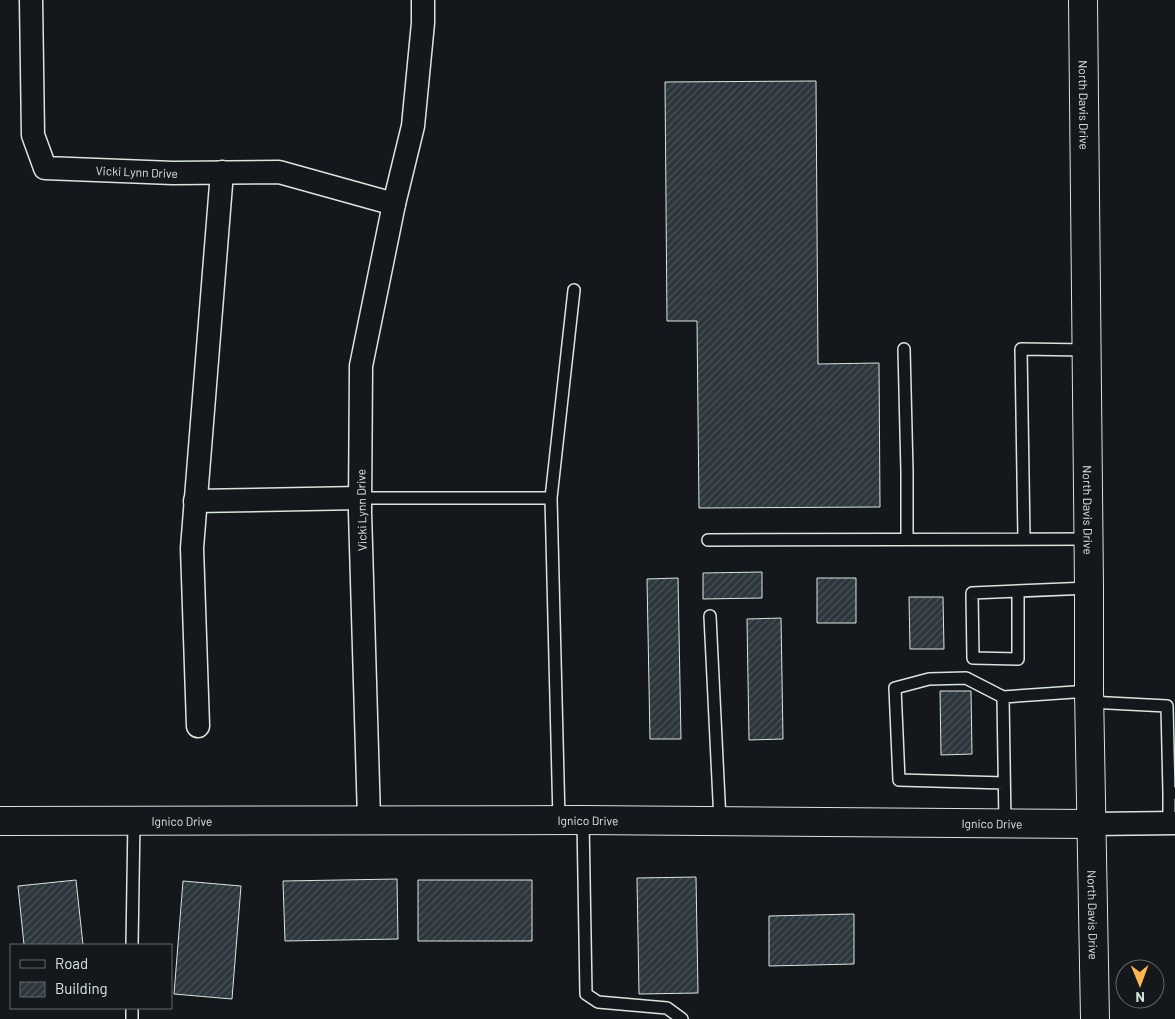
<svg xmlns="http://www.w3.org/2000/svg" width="1175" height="1019" viewBox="0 0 1175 1019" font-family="Barlow,sans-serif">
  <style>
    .building { fill: url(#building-hatch); stroke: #d8e6dc }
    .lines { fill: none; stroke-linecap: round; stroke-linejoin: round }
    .service-casing { stroke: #d8e6dc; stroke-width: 14 }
    .minor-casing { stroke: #d8e6dc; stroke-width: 25 }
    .tertiary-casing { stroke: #d8e6dc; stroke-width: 30 }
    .secondary-casing { stroke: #d8e6dc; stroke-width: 30 }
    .service { stroke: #14181c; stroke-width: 11 }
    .minor { stroke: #14181c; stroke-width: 22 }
    .tertiary { stroke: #14181c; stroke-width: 28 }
    .secondary { stroke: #14181c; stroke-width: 28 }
    .labels { text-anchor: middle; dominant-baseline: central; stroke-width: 4; stroke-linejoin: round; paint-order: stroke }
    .street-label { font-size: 12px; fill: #d8e6dc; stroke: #14181c }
  </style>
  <defs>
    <pattern id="building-hatch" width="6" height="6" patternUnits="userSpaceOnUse" patternTransform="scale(1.25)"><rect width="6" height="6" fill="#2c363c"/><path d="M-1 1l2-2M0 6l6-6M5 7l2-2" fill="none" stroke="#4a5358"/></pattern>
  </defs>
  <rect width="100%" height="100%" fill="#14181c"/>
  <path class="building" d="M816,81L818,364L879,363L880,507L699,508L697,321H667L665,82Z
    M762,572V598L703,599V573Z
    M678,578L681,739H650L647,579Z
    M817,578H856V623H817Z
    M909,597H943L944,649H910Z
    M781,618L783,739L749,740L747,619Z
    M940,691H971L972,754L941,755Z
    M696,877L698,993L639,994L637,878Z
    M397,879L398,939L285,941L283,881Z
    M76,880L83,945H24L18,886Z
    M418,880H532V941H418Z
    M183,881L241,886L232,999L174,994Z
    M854,914V964L769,966V916Z"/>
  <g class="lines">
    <defs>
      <path id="service" d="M904,349L907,472V539
        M360,498H551
        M1024,539L1021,349L1087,350
        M708,540L1089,539
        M1018,591V659L973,658L972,593L1089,588
        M710,616L720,821
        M1003,697L966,678L929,679L895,688L899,780L1004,783
        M1089,702L1167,706L1169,793
        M559,820L551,498L574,290
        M583,820L586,994L598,1002L667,1008L682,1019
        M1005,823L1003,697L1089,691
        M1169,823V793H1175
        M132,945L134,820
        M132,1008V1019"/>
      <g id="minor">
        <path id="s1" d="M31,0L33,135L45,168L173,173L279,172L394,204"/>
        <path d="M195,501L360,498"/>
        <path d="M198,726L192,548L222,172"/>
        <path d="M369,819L360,512L361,366L394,204L413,126L423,23V0"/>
        <path d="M1092,824L1175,823"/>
      </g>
      <g id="tertiary">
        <path id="s2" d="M0,821L583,820L1092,824"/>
      </g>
      <g id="secondary">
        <path id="s3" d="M1083,0L1089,588V691L1095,1019"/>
      </g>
    </defs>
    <use href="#service" class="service-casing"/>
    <use href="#minor" class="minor-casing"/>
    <use href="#tertiary" class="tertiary-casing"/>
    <use href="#secondary" class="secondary-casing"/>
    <use href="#service" class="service"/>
    <use href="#minor" class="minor"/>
    <use href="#tertiary" class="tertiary"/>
    <use href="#secondary" class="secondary"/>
  </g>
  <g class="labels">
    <g class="street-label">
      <text stroke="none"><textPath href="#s3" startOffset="105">North Davis Drive</textPath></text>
      <text stroke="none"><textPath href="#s1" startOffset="262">Vicki Lynn Drive</textPath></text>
      <text transform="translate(361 510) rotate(-91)">Vicki Lynn Drive</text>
      <text stroke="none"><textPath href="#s3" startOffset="510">North Davis Drive</textPath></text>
      <text stroke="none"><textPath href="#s2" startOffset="182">Ignico Drive</textPath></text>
      <text stroke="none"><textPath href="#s2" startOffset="588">Ignico Drive</textPath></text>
      <text stroke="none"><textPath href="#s2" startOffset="992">Ignico Drive</textPath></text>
      <text stroke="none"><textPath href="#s3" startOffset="915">North Davis Drive</textPath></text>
    </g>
  </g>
  <rect x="10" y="944" width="162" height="65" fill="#14181c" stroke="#626a69"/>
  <rect x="20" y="960" width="25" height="8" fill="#14181c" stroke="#626a69"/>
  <text x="55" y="969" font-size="15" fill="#d8e6dc">Road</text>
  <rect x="20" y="982" width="25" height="15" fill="url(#building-hatch)" stroke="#626a69"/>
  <text x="55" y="994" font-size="15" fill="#d8e6dc">Building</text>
  <g transform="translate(1140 984) rotate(179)"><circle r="24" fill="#14181c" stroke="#626a69"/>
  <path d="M0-4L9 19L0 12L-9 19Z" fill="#ffb74d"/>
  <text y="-8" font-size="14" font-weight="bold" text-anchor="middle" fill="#d8e6dc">N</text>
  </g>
</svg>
